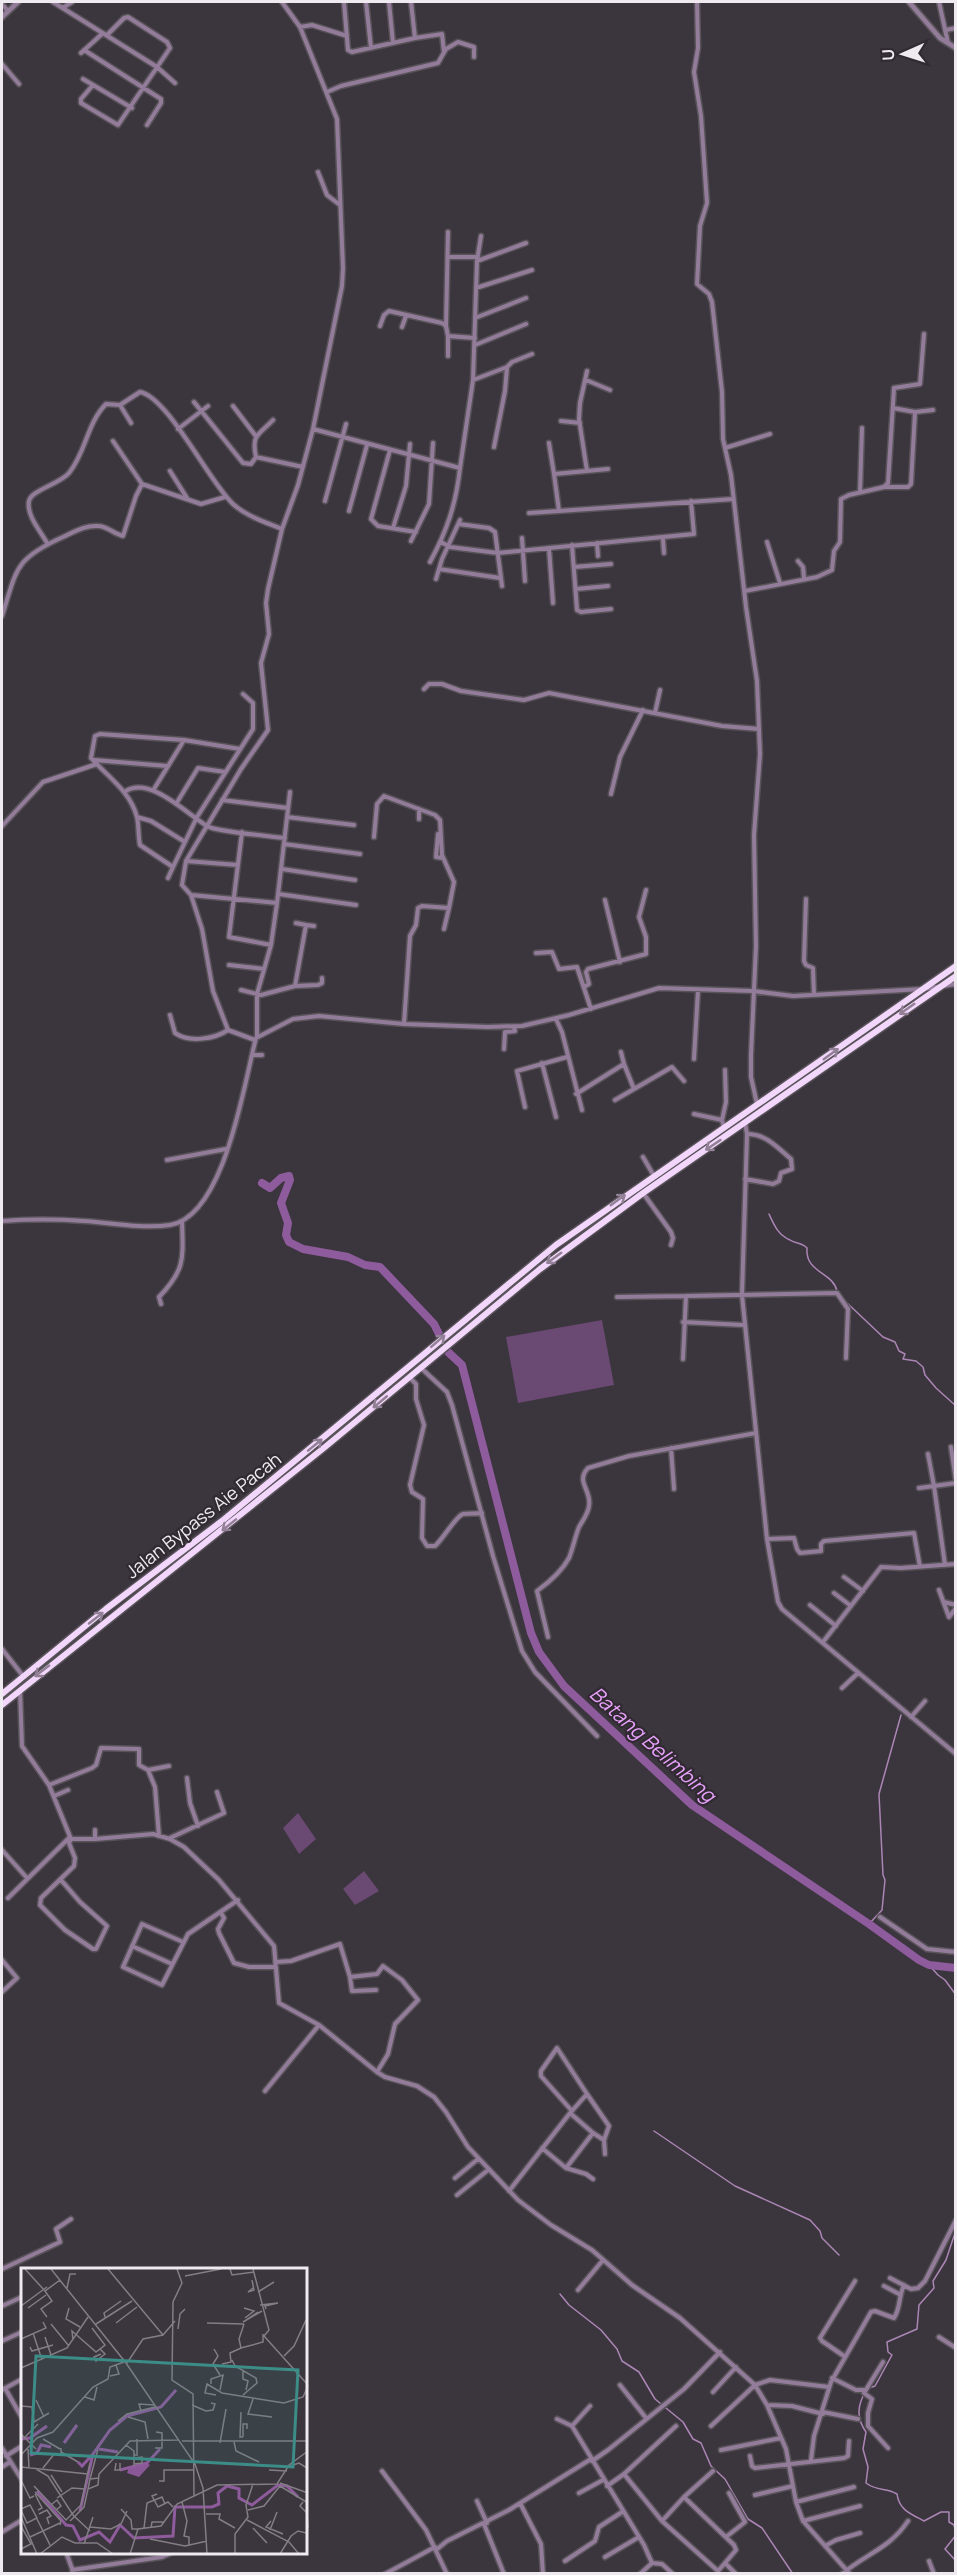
<svg xmlns="http://www.w3.org/2000/svg" width="957" height="2575" viewBox="0 0 957 2575" font-family="Manrope,sans-serif">
  <style>
    .green { fill: #6a4973 }
    .lines { fill: none; stroke-linecap: round; stroke-linejoin: round }
    .stream { stroke: #ab86b5; stroke-width: 1.5 }
    .river { stroke: #8e5b9c; stroke-width: 8 }
    .minor-casing { stroke: #585259; stroke-width: 7 }
    .tertiary-casing { stroke: #585259; stroke-width: 8 }
    .trunk-casing { stroke: #585259; stroke-width: 9 }
    .minor { stroke: #927c99; stroke-width: 4 }
    .tertiary { stroke: #927c99; stroke-width: 4.5 }
    .trunk { stroke: #f3d6fb; stroke-width: 6 }
    .oneway { stroke: #928096 }
    .labels { text-anchor: middle; dominant-baseline: central; stroke-width: 4.5; stroke-linejoin: round; paint-order: stroke }
    .street-label { font-size: 18px; fill: #eeeaef; stroke: #312a32 }
    .water-label { font-size: 20px; font-style: italic; fill: #e9a2fc; stroke: #312a32 }
    .inset-river { fill: none; stroke: #8e5b9c; stroke-width: 3 }
    .inset-road { fill: none; stroke: #837d84; stroke-width: 1.5 }
    .view { fill: #3c8d88; fill-opacity: 0.15; stroke: #3c8d88; stroke-width: 3 }
    .inset-edge { fill: none; stroke: #eeeaef; stroke-width: 3 }
  </style>
  <rect width="100%" height="100%" fill="#3b353d"/>
  <path class="green" d="M602,1320L614,1385L518,1403L506,1337Z
    M298,1813L316,1839L299,1854L283,1828Z
    M364,1871L379,1891L355,1905L343,1889Z"/>
  <g class="lines">
    <path class="stream" d="M769,1214C774,1225 778,1235 790,1240C796,1244 802,1242 807,1248C805,1273 833,1272 837,1291
      M845,1301L883,1337L895,1342L899,1351L905,1354L903,1359L916,1361L923,1367L925,1375L936,1388L956,1406
      M869,1924L882,1910L885,1880L883,1875L879,1794L901,1715
      M929,1965L938,1975L945,1980L956,1995
      M654,2131L735,2186L810,2220L820,2231L822,2238L839,2255
      M560,2294L569,2305L601,2330L617,2349L622,2361L639,2372L655,2399L683,2422L693,2439L701,2443L711,2466L725,2479L748,2519L762,2528L793,2574
      M869,2388L875,2386L892,2355L888,2352L887,2342L917,2329L919,2305L934,2288L933,2281L946,2260L956,2230
      M864,2394C857,2408 857,2419 866,2432L863,2449L868,2467L866,2483C878,2492 886,2487 897,2494C899,2510 911,2514 924,2521L941,2512H949V2522L954,2525L956,2533
      M956,2535L945,2549L956,2561"/>
    <path class="river" d="M262,1183L270,1188L281,1178L289,1176L290,1180L281,1203L288,1223L286,1235L289,1242L303,1249L348,1257L365,1265L380,1267L434,1324L448,1352L462,1365L531,1633L539,1652L564,1686L692,1805L869,1924L919,1960L929,1965L956,1968"/>
    <defs>
      <path id="minor" d="M53,2L157,67L175,83
        M282,2L300,27L337,119L343,268L342,286L313,429L298,485L282,529L268,589L266,603L269,634L261,663L268,730L241,769L186,861L182,885L191,895L277,903L290,792
        M344,2L348,50L352,52L415,38L411,2
        M366,2L371,48
        M389,2L393,43
        M697,2L698,48L694,72L701,116L707,203L700,226L697,284L709,294L712,302L722,392L723,439L731,475L746,607L757,681L760,754L754,835L756,946L751,1055V1077L757,1104
        M939,2L948,43
        M2,4L8,11
        M64,7L72,2
        M300,27L312,25L347,36
        M946,30L956,28
        M415,38L442,34L444,52
        M84,50L161,99V103L147,125
        M81,53L103,33
        M2,64L19,84
        M83,79L132,108
        M93,85L81,99V103L118,125L170,48L167,42L128,17L124,18L107,35
        M327,92L341,86L438,63L446,49L458,42L474,47V57
        M318,172L327,195L340,205
        M449,257H477
        M477,261L526,243
        M476,288L532,270
        M475,318L526,298
        M380,326L384,315L389,311L442,323L446,326L448,336
        M402,327L406,316
        M446,327L448,232
        M475,345L526,324
        M448,356V336L475,338
        M473,380L507,367L512,362L532,354
        M586,380L610,390
        M194,402L243,463L251,464L256,457L303,467
        M120,405L131,423
        M233,406L255,435
        M915,412L933,410
        M561,421L580,423
        M178,429L208,406
        M313,429L460,468L473,380L477,261L481,236
        M113,441L142,484
        M549,443L554,474
        M494,447L505,391L507,367
        M725,448L770,434
        M390,450L371,519L378,526L416,532
        M256,457C251,434 259,435 273,420
        M608,469L554,474L559,511L733,499
        M170,471L187,498
        M587,471L579,419L580,403L587,371
        M885,487H908L911,484L915,412L893,408
        M860,492L862,428
        M325,501L346,424
        M349,511L367,445
        M529,513L559,511
        M459,524L489,528L495,532L502,586
        M393,528L406,486L410,444
        M522,538L525,581
        M663,539L664,553
        M411,541L429,504L433,443
        M441,542L450,547L498,553L694,534L691,501
        M767,542L780,583
        M47,543C41,532 26,515 29,501C31,490 60,484 69,473C86,452 87,423 106,404L120,405L140,392C168,397 209,482 233,504C246,516 265,522 282,529
        M597,543L598,556
        M572,545L577,610L581,612L611,609
        M549,548L553,603
        M798,561L803,567L804,578
        M430,562C447,531 456,504 460,468
        M574,567L611,564
        M439,569L500,578
        M436,579L442,559L460,520
        M576,589L608,586
        M745,591L817,577L832,570L834,551L840,542L841,499L849,495L884,487L888,483L894,388L920,384L924,334
        M2,616C17,569 14,559 63,537C74,532 85,525 98,526C107,526 114,534 123,536L136,496L142,484L201,504L225,497
        M424,689L429,684H442L461,691L524,700L549,693L722,726L759,729
        M655,713L660,690
        M240,749L184,740L100,734L95,736L91,758C108,777 130,791 137,817C139,826 138,836 140,845L173,867L197,817L253,729V703L243,694
        M94,760L167,766
        M154,789L184,740
        M126,791C150,776 187,814 207,826C216,832 271,836 285,838
        M611,794L620,757L643,710
        M222,800L288,808
        M176,804L198,768L225,772
        M137,817L151,821L185,842
        M287,817L354,825
        M419,819V809
        M2,826L43,782L97,764
        M242,832L229,937L271,945
        M438,834L436,857L443,858
        M374,837L377,804L384,796L435,815L440,820L442,855L454,882L449,908L422,906L418,908L416,925L410,936L404,1024
        M284,844L360,854
        M186,861L238,865
        M282,869L355,880
        M168,878L173,867
        M279,894L356,905
        M191,895L202,929L213,991L228,1030L255,1040
        M806,899L804,961L806,965L813,968L814,995
        M605,900L620,962
        M306,925L314,926
        M444,929L449,908
        M536,953L552,952L559,969L577,967L591,1009
        M229,965L264,969
        M295,986L318,985L322,983V978
        M584,987L589,984L586,972L588,969L646,954V937L639,917L646,890
        M241,990L261,995L295,986L306,925L296,923
        M170,1015L175,1033C189,1043 215,1039 228,1030
        M556,1019L562,1032L582,1110
        M257,1036V994L271,945L277,903
        M504,1049L505,1032L515,1031L514,1027
        M621,1052L624,1064
        M253,1055H262
        M694,1059L698,990
        M542,1063L556,1117
        M576,1094L624,1064L634,1089L672,1067L684,1081
        M615,1100L634,1089
        M525,1107L517,1071L567,1057
        M694,1114L722,1120
        M745,1123L747,1134L742,1295L767,1539L778,1602L782,1609L956,1754
        M724,1128L722,1120L726,1102L725,1070
        M643,1157L654,1176
        M167,1160L226,1149
        M745,1179L773,1184L779,1181L781,1173L792,1169L791,1159C777,1147 766,1134 747,1134
        M643,1193L671,1232L673,1238L671,1245
        M2,1221C29,1219 56,1219 84,1221C112,1223 142,1229 170,1225C225,1216 244,1083 256,1038L293,1019L319,1016L404,1024L488,1027L522,1026L569,1015L659,988L753,991L793,996L923,989L956,984
        M617,1297L686,1296
        M161,1304L159,1297C186,1269 183,1258 182,1221
        M683,1322L744,1325
        M683,1359L686,1296L837,1293L848,1309L846,1358
        M421,1368L447,1392L452,1405L493,1556L522,1651L535,1672L597,1736
        M409,1377L416,1384V1399L424,1425L410,1485L412,1492L423,1499L422,1538L427,1546H435C443,1539 456,1516 463,1514C469,1513 476,1514 482,1513
        M951,1447L956,1481
        M671,1448L674,1489
        M919,1488L934,1486L928,1454
        M767,1539L794,1538L797,1549L800,1553L821,1551V1544L824,1541L914,1533L920,1567
        M945,1565L934,1486L956,1483
        M844,1577L863,1591
        M939,1590L949,1617
        M834,1593L851,1606
        M944,1602L956,1605
        M810,1605L836,1626
        M949,1617L956,1608
        M548,1637L537,1591C548,1583 562,1571 569,1558C573,1548 575,1537 579,1527C583,1520 588,1514 589,1506C592,1490 575,1482 588,1468L629,1456L756,1433
        M823,1642L881,1567L901,1568L956,1564
        M2,1649L23,1676
        M842,1688L858,1673
        M20,1690L22,1746L49,1785L71,1839H95L153,1834L170,1839L184,1847L219,1880L274,1946L279,2003L319,2025L377,2072L385,2077L417,2086L434,2097L446,2112L468,2147L518,2200L551,2225L592,2250L632,2285L680,2318L755,2385L767,2405L786,2449L796,2502L803,2521L850,2574
        M911,1717L925,1701
        M148,1770L169,1766
        M187,1778L190,1803L198,1826
        M49,1785L92,1768L96,1765L101,1748L139,1749V1765L148,1770L155,1787L159,1836
        M54,1796L68,1790
        M95,1830V1839
        M170,1838L224,1813L217,1792
        M2,1850L27,1878
        M61,1880L80,1902L107,1926L96,1949H93L65,1930L40,1905L41,1898L74,1866L75,1858L69,1843L71,1839
        M8,1898L70,1837
        M221,1913L224,1918L218,1929L219,1933L234,1963L249,1967H276
        M880,1917L927,1949L956,1952
        M183,1942L142,1924L123,1967L162,1985L188,1934L238,1900
        M132,1946L172,1964
        M2,1960L17,1978L2,1992
        M276,1962L291,1961L340,1944L350,1977L377,1974L383,1966L402,1980L418,2000L395,2024L388,2054L377,2072
        M350,1977L352,1991L376,1990
        M265,2091L319,2025
        M587,2094L609,2126L604,2140L593,2133
        M604,2140L605,2154
        M542,2148L566,2168L593,2133L570,2113
        M566,2168L586,2174L593,2179
        M455,2178L478,2159
        M509,2191L570,2113L587,2094L557,2048L541,2071V2076L572,2111
        M457,2195L488,2170
        M2,2269L60,2242L56,2229L71,2219
        M890,2278L911,2289L918,2288L925,2281L956,2220
        M884,2286L899,2294
        M578,2290L603,2260
        M2,2306L22,2297
        M939,2337L956,2348
        M2,2341L22,2332
        M844,2356L822,2341L820,2338L855,2281
        M883,2362L864,2393L872,2399L868,2413V2426L888,2448
        M832,2378L856,2390H864
        M620,2385L646,2418
        M5,2388L22,2418
        M2,2390L22,2379
        M713,2392L736,2367
        M767,2405L792,2406L823,2414
        M823,2412L858,2419
        M557,2419L572,2426L644,2545L652,2563L640,2574
        M572,2426L590,2406
        M711,2426L755,2385L770,2380L829,2387
        M2,2448L22,2480
        M721,2450L781,2438
        M6,2456L22,2446
        M750,2456L752,2466L755,2468L844,2458L848,2456L849,2441
        M811,2460L814,2436L831,2382L871,2312L875,2311L894,2318C901,2307 898,2298 904,2285
        M592,2461L608,2450L684,2389L720,2352
        M2,2467L10,2462
        M382,2471L426,2530L447,2574
        M624,2474L662,2521L684,2497L734,2545L736,2550L725,2563
        M607,2486L624,2474L676,2426
        M579,2493L603,2480
        M755,2495L793,2486
        M684,2497L713,2471
        M477,2501L487,2523
        M796,2502L854,2487
        M520,2503L541,2544L543,2574
        M662,2521L718,2571L725,2563L736,2574
        M803,2521L860,2506
        M484,2524L504,2574
        M2,2532L22,2520
        M726,2537L745,2522L729,2493
        M825,2546L836,2540L860,2533
        M436,2550L447,2541L509,2510L591,2459
        M66,2552L74,2574
        M605,2557L639,2537
        M565,2561L595,2541L599,2527L622,2512
        M929,2561L934,2574
        M652,2563L662,2564L673,2574
        M72,2570L162,2557L173,2552
        M385,2574L435,2547
        M842,2574C867,2553 889,2549 908,2521"/>
      <path id="tertiary" d="M909,2L940,38L956,48
        M2,17L18,2"/>
      <path id="trunk" d="M2,1694L106,1609L222,1521L556,1245L956,966
        M2,1705L325,1447L540,1269L643,1193L956,976"/>
    </defs>
    <use href="#minor" class="minor-casing"/>
    <use href="#tertiary" class="tertiary-casing"/>
    <use href="#trunk" class="trunk-casing"/>
    <use href="#minor" class="minor"/>
    <use href="#tertiary" class="tertiary"/>
    <use href="#trunk" class="trunk"/>
  </g>
  <defs><path id="oneway-shaft" d="M-6 0H5M1.5-3L5.5 0L1.5 3" fill="none" stroke-width="1.6" stroke-linecap="round" stroke-linejoin="round" transform="scale(1.5)"/></defs>
  <g class="oneway">
    <use href="#oneway-shaft" transform="translate(907 1009) rotate(145)"/>
    <use href="#oneway-shaft" transform="translate(831 1054) rotate(-36)"/>
    <use href="#oneway-shaft" transform="translate(713 1145) rotate(146)"/>
    <use href="#oneway-shaft" transform="translate(618 1200) rotate(-36)"/>
    <use href="#oneway-shaft" transform="translate(554 1258) rotate(144)"/>
    <use href="#oneway-shaft" transform="translate(438 1341) rotate(-41)"/>
    <use href="#oneway-shaft" transform="translate(380 1402) rotate(140)"/>
    <use href="#oneway-shaft" transform="translate(315 1445) rotate(-39)"/>
    <use href="#oneway-shaft" transform="translate(229 1525) rotate(141)"/>
    <use href="#oneway-shaft" transform="translate(96 1618) rotate(-38)"/>
    <use href="#oneway-shaft" transform="translate(42 1671) rotate(142)"/>
  </g>
  <g class="labels">
    <g class="street-label">
      <text transform="translate(203 1515) rotate(-38)">Jalan Bypass Aie Pacah</text>
    </g>
    <g class="water-label">
      <text transform="translate(653 1744) rotate(42)">Batang Belimbing</text>
    </g>
  </g>
  <g transform="translate(21 2268)">
    <rect width="286" height="286" fill="#3b353d"/>
    <path d="M125,195L129,197L118,209L106,205L108,199Z" fill="#8a5797"/>
    <path class="inset-river" d="M0,171L9,170L26,158M43,175L56,157M78,181L97,184M9,187L16,185L20,177L30,179M57,194L61,198L72,186M99,202L126,195L139,181M16,223L45,257L52,258L59,272L78,264L89,274L99,257L113,270L152,268L154,239H191L198,236L197,225L206,218L218,221V230L231,237L257,217L266,218L277,229M59,243L72,186L89,162L106,148L140,139L155,122"/>
    <path class="inset-road" d="M4,1L24,23L39,12M30,1L105,95L174,196L182,220L186,286M87,1L142,67M156,1L161,15L152,34L151,112L172,126L173,229M209,1L211,7L233,4M232,1L248,62L243,68L287,117M164,8L200,1M231,12L233,22L227,24L232,20M46,20L49,6H55M24,23L31,33L20,41L26,49M237,24L253,14M239,37L257,35L244,38L245,41M0,38L26,19M7,40L25,27M48,40L45,51L59,59M223,40L233,43L224,50M237,44L222,54L241,43M84,49L83,45L100,33M95,55L116,39M186,55L223,56M30,56L48,78M75,56L111,33M157,61L159,46L164,41M12,65L21,92M24,69L30,87M0,71L25,60L22,54M52,72L51,63L75,84L84,77L71,60M9,79L11,83L32,77M220,80L242,74V66M79,81L84,86L75,93L73,89L80,86M193,81L197,88L192,96L199,107M263,88L273,78L285,52M211,92L214,98L235,110L236,115L222,127M106,95L122,71L142,67L154,53M201,96L210,94L209,85L220,80L218,71L223,56M0,100L46,80L67,49M222,103V111L227,113L225,122M89,108L98,106L95,97M190,116V111L202,107L199,122M195,127L184,125L186,116L201,125L263,135L282,129L287,118M64,129L73,132L76,119M232,131L227,146L251,149M15,132L23,149M171,137L185,143L192,142L194,136L190,135M0,138L11,139L13,154L28,145M120,143L118,136L134,137M220,144L219,169H222M107,149L124,154L127,171M97,153L106,146L134,139M0,166L15,181M4,169L17,156M222,169V156H226V161M22,171L39,181M161,173H287M213,174L215,183L238,194M199,175L205,141M105,177L113,183V198M40,180V184L57,194M134,180H141V165L135,164M7,181L8,200M0,187L16,170L32,164L72,119L87,111L89,99L103,94M113,187H116V171M113,190L121,189V195L113,196M95,195L94,202H99V195M269,198L278,195L286,200M0,199L67,206M22,200L34,185M15,201L27,208L52,247L69,263M248,202L266,203M30,207L41,224M69,211L77,181M138,213H143V202H172M1,214L9,230L13,228M259,215L287,225M13,218L45,252L60,237L69,195M67,221L69,211L78,210M14,224L40,253L39,257M14,226L21,240L17,242M136,226L131,228L137,239L147,234L152,239M36,230L51,220L64,221M161,234L166,253L163,268L168,269V278M282,234L279,238L286,245L287,260M31,236L36,232L40,238L35,242M0,241L9,237L16,250L6,255L0,242M100,241L110,252L111,261H117M227,242L243,238L259,218L287,235M18,246L26,242L30,248L26,250L28,256M185,246H199L198,251L214,260M0,249L16,286M16,251L29,277M226,252L268,274L278,286M49,253L63,239L67,221L77,217L78,206L109,173L157,172M250,253L245,259L262,266M0,258L10,276L0,281M69,259L90,261L100,256L106,243M123,260L126,235L141,229L144,236M130,260L131,254H143M232,260L246,275M249,262L256,244M9,269L39,255M129,271L164,278L186,273M63,276L72,249M19,286L41,269L54,275H76L92,286M109,286L117,261L140,258L156,236L196,217L256,216L268,197L287,183M214,286V266L227,249L225,237L232,216M259,286L270,268L277,263L285,265L287,261"/>
    <path class="view" d="M15,88L277,102L272,199L10,185Z"/>
    <rect width="286" height="286" class="inset-edge"/>
  </g>
  <rect width="957" height="2575" fill="none" stroke="#eeeaef" stroke-width="6"/>
  <g transform="translate(903 54) rotate(267)" stroke="#312a32" stroke-width="4.5" paint-order="stroke">
  <path d="M0-4.5L10 22L0 15L-10 22Z" fill="#eeeaef"/>
  <text y="-9" font-size="16" font-weight="bold" text-anchor="middle" fill="#eeeaef">U</text>
  </g>
</svg>
